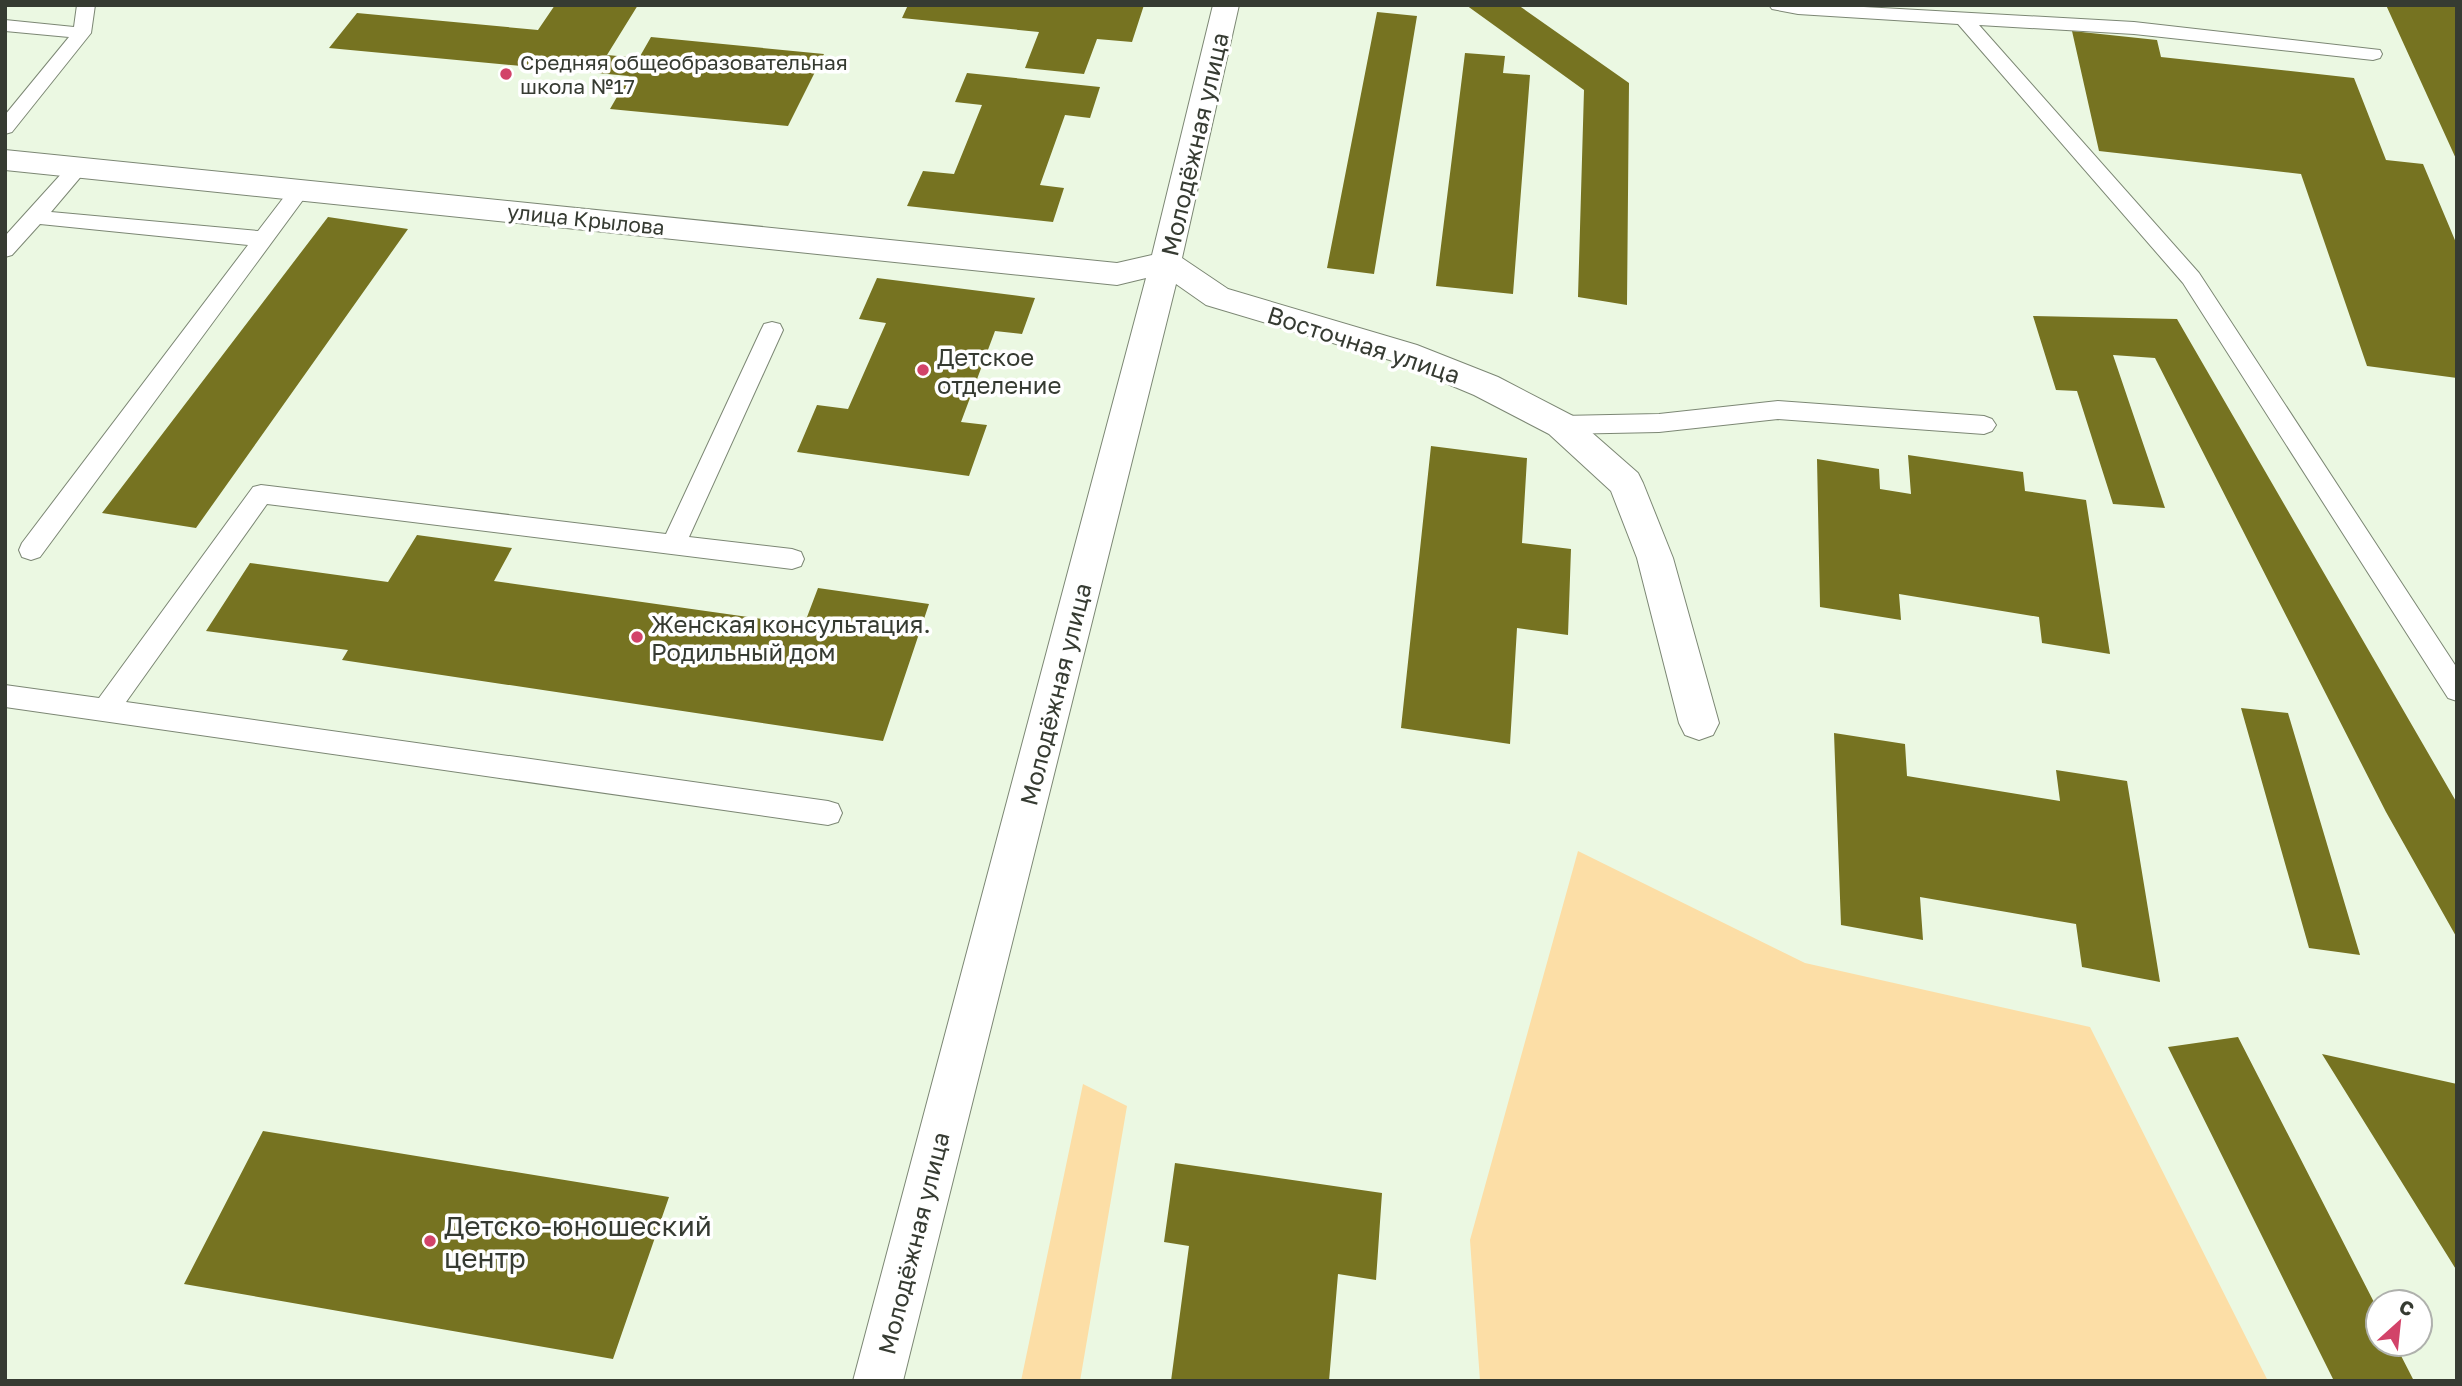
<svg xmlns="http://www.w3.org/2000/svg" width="2462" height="1386" viewBox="0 0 2462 1386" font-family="'Golos Text',sans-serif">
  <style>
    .green { fill: #fcdea6 }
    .building { fill: #767321 }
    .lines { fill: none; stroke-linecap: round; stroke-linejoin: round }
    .lane-casing { stroke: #7c8774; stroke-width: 2 }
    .street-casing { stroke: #7c8774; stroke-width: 2 }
    .lane { fill: #fff; fill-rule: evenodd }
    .street { fill: #fff; fill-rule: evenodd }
    .poi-dot { fill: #d24369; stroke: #fff; stroke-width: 2.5 }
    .labels { text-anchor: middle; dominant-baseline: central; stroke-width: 7; stroke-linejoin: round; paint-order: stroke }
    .far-poi-label { font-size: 21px; fill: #363b32; stroke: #fff; text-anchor: start }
    .far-street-label { font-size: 21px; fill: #363b32; stroke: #fff }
    .street-label { font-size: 24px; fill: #363b32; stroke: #fff }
    .poi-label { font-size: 24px; fill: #363b32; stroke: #fff; text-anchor: start }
    .near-poi-label { font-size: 28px; fill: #363b32; stroke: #fff; text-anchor: start }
  </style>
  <rect width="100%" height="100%" fill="#ebf8e2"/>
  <path class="green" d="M1578,851L1805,963L2090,1027L2268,1381H1480L1470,1240Z
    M1083,1084L1127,1106L1080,1381H1021Z"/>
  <path class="building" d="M555,5H638L607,55L639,58L651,37L824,54L788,126L610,109L629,76L329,48L357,13L538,30Z
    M908,5H1144L1132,42L1097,39L1084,74L1025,68L1039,32L902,18Z
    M1466,5H1518L1629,83L1627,305L1578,297L1584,90Z
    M2386,5H2457V161Z
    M1377,12L1417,16L1374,274L1327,268Z
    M2072,31L2157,40L2161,57L2354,78L2386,160L2423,164L2457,245V378L2367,366L2301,174L2099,151Z
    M1465,53L1505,56L1503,73L1530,75L1513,294L1436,286Z
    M967,73L1100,87L1090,118L1065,115L1040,185L1064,188L1053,222L907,206L923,171L954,174L982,105L955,102Z
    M328,217L408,229L196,528L102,513Z
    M877,278L1035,298L1022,334L995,331L961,422L987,425L969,476L797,452L817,405L848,409L886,323L859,319Z
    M2033,316L2177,319L2457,803V938L2386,812L2155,358L2113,355L2165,508L2113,504L2077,391L2056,390Z
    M1431,446L1527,458L1522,543L1571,549L1568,635L1517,628L1510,744L1401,728Z
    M1908,455L2023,472L2025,491L2086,500L2110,654L2042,643L2039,617L1899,594L1901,620L1820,607L1817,459L1879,469L1880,489L1911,494Z
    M417,535L512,548L494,581L804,625L818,588L929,604L883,741L342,660L348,650L206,631L250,563L388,582Z
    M2241,708L2288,713L2360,955L2309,948Z
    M1834,733L1905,744L1907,776L2060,801L2056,770L2127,781L2160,982L2082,967L2076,924L1920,897L1923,940L1841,925Z
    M2238,1037L2378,1310V1344H2395L2414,1381H2334L2168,1047Z
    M2322,1054L2457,1084V1271Z
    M263,1131L669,1197L613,1359L184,1284Z
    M1175,1163L1382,1193L1376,1280L1338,1274L1329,1381H1171L1189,1246L1164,1242Z"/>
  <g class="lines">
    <defs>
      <path id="lane" d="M77,5H95L91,33L12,132L5,134V115L69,37L5,31V20L74,27Z
        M1769,5H1828L2134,22L2380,50L2382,54L2380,58L2373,60L2134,34L1979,25L2199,273L2457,668V701L2448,698L2183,283L1958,24L1798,14L1772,9Z
        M79,160L86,162L89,167L51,212L258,231L294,184H308L311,189L40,557L31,560L22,557L19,550L22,543L248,245L40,224L12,255L5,257V236L72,162Z
        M772,322L780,324L783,330L689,537L792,549L801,552L804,559L801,566L792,569L267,504L126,702L828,801L838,804L842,813L838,822L828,825L5,707V685L99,698L253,487L261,485L666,534L761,330L764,324Z
        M1778,401L1984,416L1992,419L1996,425L1992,431L1984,434L1778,419L1659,432L1561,434L1553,431L1549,425L1553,419L1561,416L1659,414Z"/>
      <path id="street" d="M1213,5H1239L1182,258L1228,289L1417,345L1498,377L1573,416L1638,473L1643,483L1673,558L1719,723L1713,735L1699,740L1685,735L1679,723L1637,558L1611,491L1549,434L1474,395L1393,361L1206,305L1176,284L903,1381H853L1146,278L1117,285L5,170V150L1117,263L1152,255Z"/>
    </defs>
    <use href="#lane" class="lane-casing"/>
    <use href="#street" class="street-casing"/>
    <use href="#lane" class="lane"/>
    <use href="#street" class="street"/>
  </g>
  <g class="poi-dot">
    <circle cx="506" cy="74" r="7"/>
    <circle cx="923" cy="370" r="7"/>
    <circle cx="637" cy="637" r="7"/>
    <circle cx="430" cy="1241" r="7"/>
  </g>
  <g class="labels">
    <g class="far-poi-label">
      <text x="520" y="62">Средняя общеобразовательная<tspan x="520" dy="24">школа №17</tspan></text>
    </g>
    <g class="far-street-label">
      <text transform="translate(586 219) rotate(6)">улица Крылова</text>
    </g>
    <g class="street-label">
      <text transform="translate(1194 144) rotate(-77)">Молодёжная улица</text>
      <text transform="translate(1364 344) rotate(18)">Восточная улица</text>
      <text transform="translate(1055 694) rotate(-76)">Молодёжная улица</text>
      <text transform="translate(913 1243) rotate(-76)">Молодёжная улица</text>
    </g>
    <g class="poi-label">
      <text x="937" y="356">Детское<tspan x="937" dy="28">отделение</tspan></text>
      <text x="651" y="623">Женская консультация.<tspan x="651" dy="28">Родильный дом</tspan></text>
    </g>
    <g class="near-poi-label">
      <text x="444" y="1225">Детско-юношеский<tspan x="444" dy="32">центр</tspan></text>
    </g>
  </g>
  <rect width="2462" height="1386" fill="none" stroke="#363b32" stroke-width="14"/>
  <g transform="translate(2399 1323) rotate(27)"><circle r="33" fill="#ffffff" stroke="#afb1ad" stroke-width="2"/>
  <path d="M0-5L12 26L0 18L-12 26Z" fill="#d24369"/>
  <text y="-10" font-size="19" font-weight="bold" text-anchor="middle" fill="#363b32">С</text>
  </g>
</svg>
